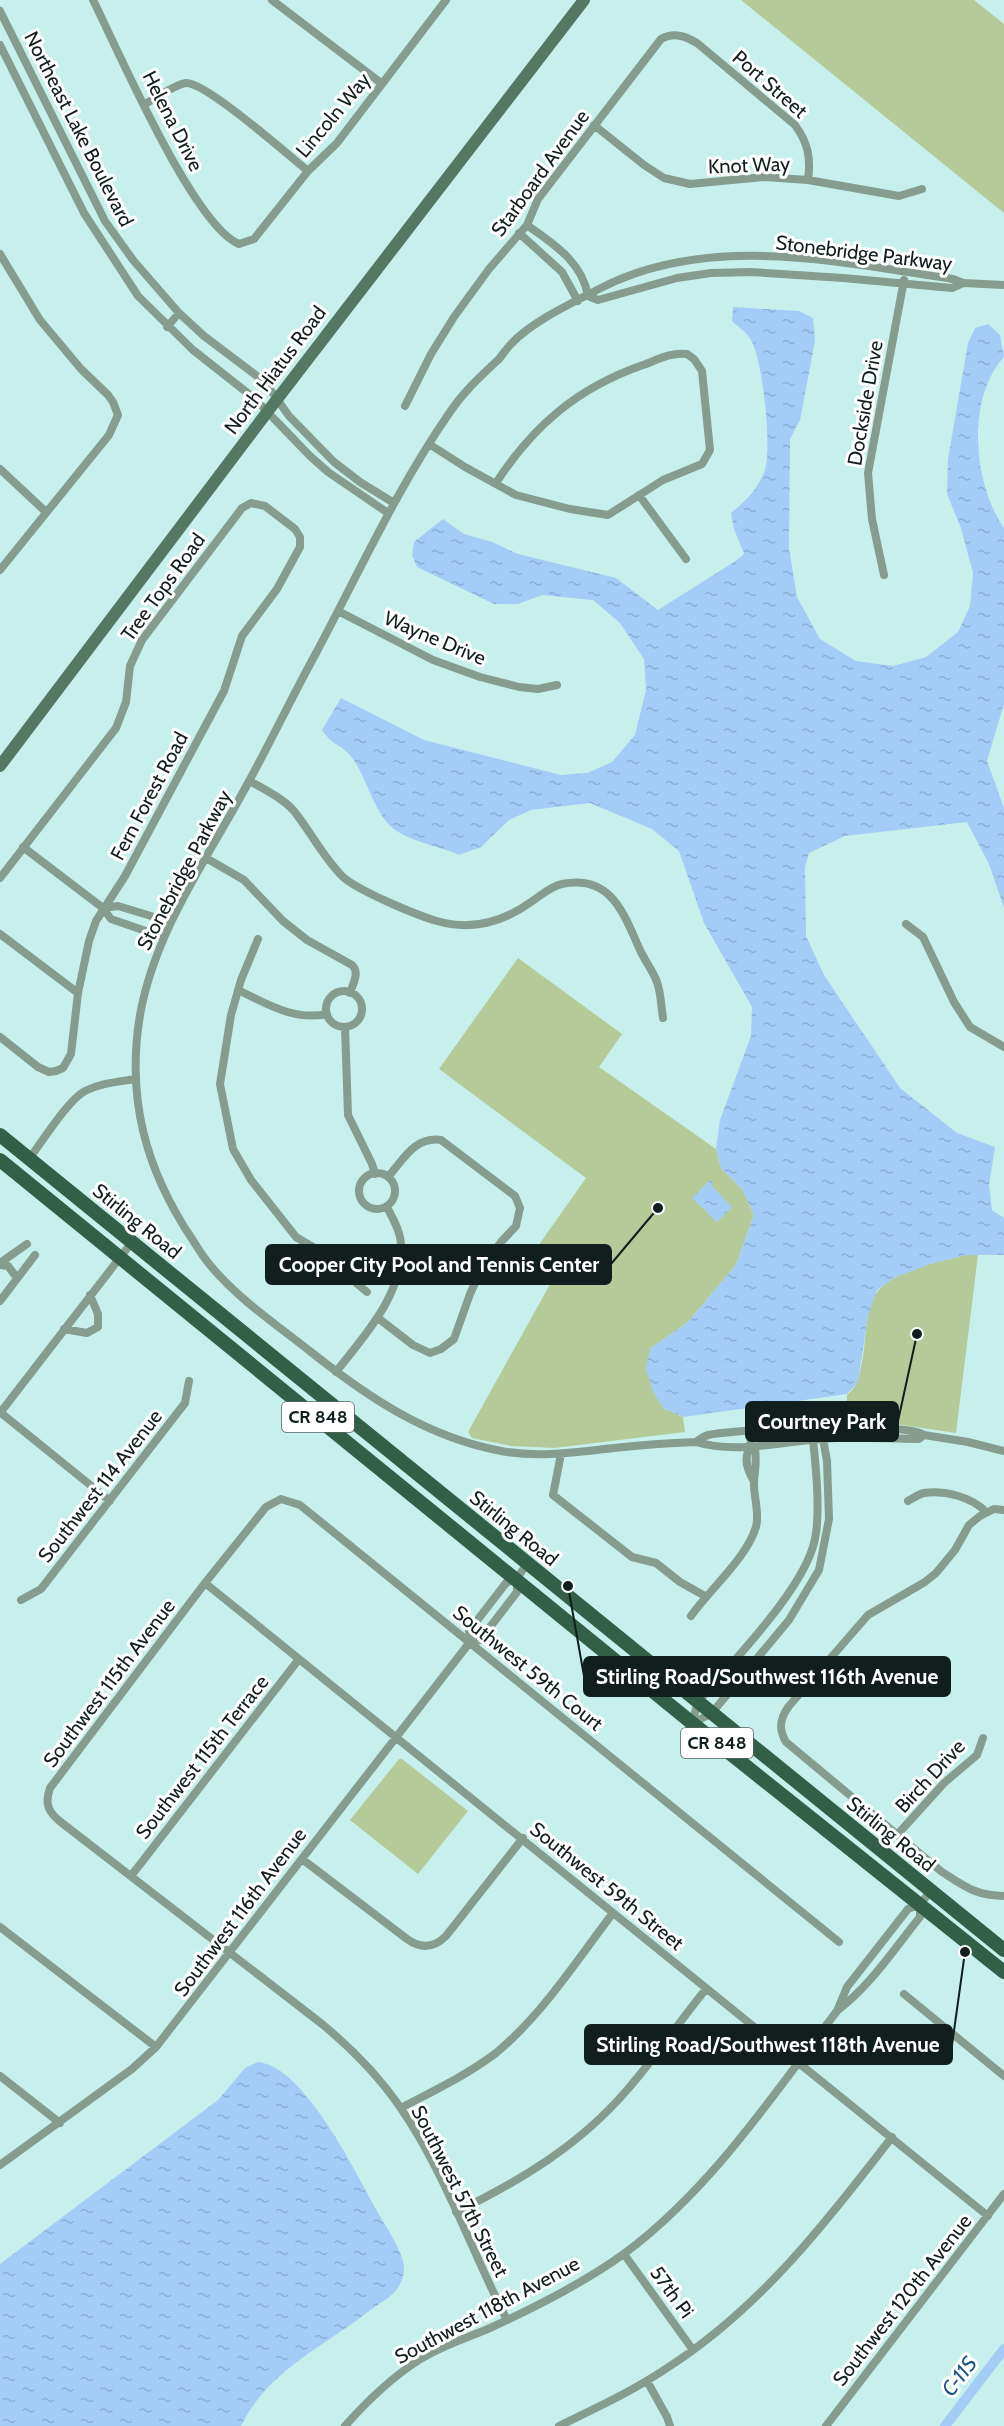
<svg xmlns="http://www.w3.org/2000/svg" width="1004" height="2426" viewBox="0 0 1004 2426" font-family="Cabin,sans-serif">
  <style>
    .park { fill: #b4cb99 }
    .water { fill: url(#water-ripples) }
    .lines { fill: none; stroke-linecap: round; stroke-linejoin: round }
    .canal { stroke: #a3ccf7; stroke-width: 10 }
    .street { stroke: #859c8e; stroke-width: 8 }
    .secondary { stroke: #557864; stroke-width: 12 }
    .primary { stroke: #325f47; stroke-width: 14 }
    .labels { text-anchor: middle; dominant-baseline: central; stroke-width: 6; stroke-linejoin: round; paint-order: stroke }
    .shield { fill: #fff; stroke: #586262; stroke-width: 1.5 }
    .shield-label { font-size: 18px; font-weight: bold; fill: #101f1e }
    .street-label { font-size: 20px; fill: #101f1e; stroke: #fff }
    .water-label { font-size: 21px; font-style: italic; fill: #1a5489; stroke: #fff }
    .leader { fill: none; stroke: #101f1e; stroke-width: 2 }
    .callout-dot { fill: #101f1e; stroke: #fff; stroke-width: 2 }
    .callout { fill: #101f1e; stroke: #101f1e; stroke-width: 2 }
    .callout-label { font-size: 21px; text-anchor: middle; font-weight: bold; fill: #fff }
  </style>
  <defs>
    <pattern id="water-ripples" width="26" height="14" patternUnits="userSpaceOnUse" patternTransform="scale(1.5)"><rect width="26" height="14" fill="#a3ccf7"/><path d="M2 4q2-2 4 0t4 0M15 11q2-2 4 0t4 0" fill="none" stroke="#8bafd3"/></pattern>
  </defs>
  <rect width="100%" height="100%" fill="#c7f0ec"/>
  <path class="park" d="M741,0H974L1004,24V213Z
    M518,958L622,1034L599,1067L716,1149L721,1168L742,1189L754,1215L736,1265L688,1322L650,1349L663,1408L683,1417L685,1432L554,1448L511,1446L472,1438L468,1432L559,1268L560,1263L538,1246L586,1178L439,1069Z
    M967,1255H978L956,1433L889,1423L847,1422V1395C858,1386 859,1376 862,1362C866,1342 865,1318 873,1299C885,1271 941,1261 967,1255Z
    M399,1759H402L468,1811L418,1874L350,1820Z"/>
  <path class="water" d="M733,307L799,311L813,318L815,341L800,420L790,439L789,548L797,597L820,639L856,661L893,666L926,657L958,632L970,606L973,573L961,528L947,494L948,459L968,343L975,328L988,324L1000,335L1004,357C966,398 973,484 1004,528V704L987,761L1004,808V908L989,864L967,822L845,836L809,853L805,867L806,936L824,975L900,1088L957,1133L995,1147L989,1185L992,1210L1004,1218V1255H967L933,1263L896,1277L877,1290L868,1316L858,1382L847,1394L683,1417L663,1408L653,1391L646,1369L650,1349L688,1322L736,1265L754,1215L742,1189L721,1168L716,1149L720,1120L751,1036L752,1007L704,923L679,851L652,829L590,803L531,810L509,820L481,847L459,855C439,846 411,842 394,829C372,812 367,774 349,754C339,744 330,743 322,730L341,698L424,740L561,775L587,773L612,762L635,735L646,690L644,659L620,623L593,600L542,595L518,604H494L417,567L412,555L414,542L443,519L464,534L492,542L518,554L616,578L658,610L734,562L744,554L734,529L731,513C748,499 757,490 765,470C772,449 763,354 749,337C745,331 737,326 732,321Z
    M710,1180L713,1183L711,1185L732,1207L717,1222L692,1198Z
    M258,2062C304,2066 356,2173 377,2211C385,2225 404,2253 404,2268C404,2274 402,2281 399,2286C394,2296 381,2302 372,2309C325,2346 268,2370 241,2426H0V2264L218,2100L245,2068Z"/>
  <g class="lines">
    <path class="canal" d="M945,2426L1004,2349"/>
    <path class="street" d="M93,0C118,50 193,225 239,244L254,239L308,171L337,143L446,0
      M272,0L381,83
      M0,11L105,221L133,260L179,313L204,336L265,382L289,416L334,462L360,482L394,503
      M0,45L84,213L138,296L193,350L254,398L310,456L328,472L388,513
      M145,104C154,99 176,84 186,83C206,82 288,155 308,171
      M594,125L644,165L664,178L690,184L765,177L808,180L899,196L922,189
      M527,225C553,244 582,261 588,296
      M519,233L562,272L578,301
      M0,254L40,320L81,369L108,395L113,402L118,415L109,435L0,570
      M588,296L598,300L677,278L711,273L751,272L843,278L952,288L963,283
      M167,327L179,313
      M405,406L431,354L454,317L489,269L527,225L538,199L661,39C674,32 685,36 697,43L795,125C808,143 811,157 808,180
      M429,444L465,467L516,495L570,509L608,515L663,480L702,464L710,450L702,371L694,359L687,354C671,352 657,360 643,365C577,388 533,426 496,483
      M0,469L46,512
      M639,495L686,559
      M884,575L872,519L868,473L904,280
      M338,611L433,660L480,677L519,687L538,689L557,685
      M250,781C265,790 287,800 297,815C313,836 324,858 343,877C359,891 416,915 437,921C471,931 503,922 531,902C540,896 551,886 562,884C612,874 624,915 640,950C645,961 653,971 657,982C661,993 661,1006 663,1018
      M23,847L103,908L111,919L163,937
      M206,858L244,880L283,921L307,940L352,965C360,973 353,983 350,993
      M0,878L116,728L126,702L130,666L142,640L242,508L251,503L265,506L295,529L300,537V547L277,589L242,636L224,691L125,876L96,921L89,941L78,993L71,1054L63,1068L56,1071L49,1072L38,1067L0,1037
      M103,908L118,906L171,922
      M906,924L923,937L954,1002L970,1027L1004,1047
      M0,934L78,993
      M258,939L241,980L231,1015L220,1084L233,1149L251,1180L296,1237L313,1247L367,1292
      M238,990C267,1004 294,1021 327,1014
      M326 1009a18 18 0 1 1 36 0a18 18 0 1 1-36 0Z
      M345,1027L348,1115L372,1164L375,1174
      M29,1159C42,1142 68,1100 85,1091C101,1083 117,1082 135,1079
      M359 1191a18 18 0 1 1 36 0a18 18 0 1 1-36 0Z
      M0,1263L27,1244
      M0,1265L8,1266L17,1278
      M0,1301L35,1255
      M378,1318L413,1345L430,1353L441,1349L454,1339L470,1294L482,1268L501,1242L516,1226L520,1208L515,1196L441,1140C415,1136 403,1160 388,1177
      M64,1329L87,1333L98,1327V1314L90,1295
      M336,1372C364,1336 403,1295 401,1246C401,1232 393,1219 387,1207
      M0,1412L110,1501
      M0,1413L132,1242
      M924,1435L919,1439C887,1439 853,1436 821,1439C781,1442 735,1454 696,1442C669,1443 641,1445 614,1448C577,1452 538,1458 501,1451C427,1437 369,1398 311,1352C277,1325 238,1299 210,1265C203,1257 198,1248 192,1239C146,1170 126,1099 140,1015C155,930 208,858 248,783C271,741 292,697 315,655C359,573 397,488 450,412C464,391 481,376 499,359C503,354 507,348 512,343C533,321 572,303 599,289C707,232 839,262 953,279L963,283L1004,285
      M696,1442C700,1439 704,1436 708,1435C737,1429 905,1421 924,1435L968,1442L1004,1451
      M751,1446C743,1457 747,1470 754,1481
      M561,1454L553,1495L632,1557L656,1563L680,1582L705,1596
      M908,1501C913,1498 919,1494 924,1493C945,1490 972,1497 986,1512
      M1004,1510L994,1509L980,1516L969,1525L955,1550L936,1573L925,1582L868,1615L789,1706C780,1718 778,1729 786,1742L942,1872C964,1886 976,1896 1004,1896
      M205,1583L988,2216
      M21,1600L41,1589L185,1403L189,1381
      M691,1616C710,1589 746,1559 756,1527C760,1513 753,1495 754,1481C755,1469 757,1461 755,1449L751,1446L750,1432
      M470,1642L469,1631L506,1583L517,1578L527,1564
      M828,1660C844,1674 857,1688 880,1689
      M692,1723L711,1714L789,1620L819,1570L829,1519L827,1461L821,1428
      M692,1723L698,1702C731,1663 805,1589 815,1539C821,1510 815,1459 812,1429
      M897,1835L944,1783L977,1755L983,1738
      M302,1859L407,1939C421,1949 434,1948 446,1936L523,1838
      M131,1876L299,1659
      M0,1927L156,2047
      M904,1994L1004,2076
      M838,2010C871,1985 894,1949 920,1917V1904
      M0,2076L60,2123
      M401,2108C433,2091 467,2075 496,2053C542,2015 577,1960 613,1913
      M0,2165L132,2069L156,2047L470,1642L480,1640L517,1592V1579
      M456,2212C520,2181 580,2145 627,2090C655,2058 679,2022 706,1989
      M624,2254L693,2350
      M507,2320C471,2250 445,2172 400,2107C378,2075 351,2048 322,2024L62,1823C49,1813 44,1805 50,1788L205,1583L266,1507L281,1499L300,1505L839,1942
      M647,2381L667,2417L670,2426
      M345,2426C367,2401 391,2378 419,2360C440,2346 467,2338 490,2328C536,2307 584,2283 625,2253C711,2189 773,2095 837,2011L847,1987L908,1909L920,1904L931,1891
      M559,2426C596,2408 633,2391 667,2368C759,2309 826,2223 892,2137
      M826,2426L1004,2194"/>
    <path class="secondary" d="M0,766L268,411L584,0"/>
    <path class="primary" d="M0,1135L1004,1950
      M0,1160L692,1723L1004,1972"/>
  </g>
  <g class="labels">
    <g class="shield">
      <rect x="282" y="1402" width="72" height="30" rx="4.5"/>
      <rect x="681" y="1728" width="72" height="30" rx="4.5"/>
    </g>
    <g class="shield-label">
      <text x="318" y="1417">CR 848</text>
      <text x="717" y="1743">CR 848</text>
    </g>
    <g class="street-label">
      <text transform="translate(770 84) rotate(41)">Port Street</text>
      <text transform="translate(333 115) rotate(-50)">Lincoln Way</text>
      <text transform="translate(173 121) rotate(63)">Helena Drive</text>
      <text transform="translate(79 129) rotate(63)">Northeast Lake Boulevard</text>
      <text transform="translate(749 165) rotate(-2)">Knot Way</text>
      <text transform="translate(540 173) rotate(-54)">Starboard Avenue</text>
      <text transform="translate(864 253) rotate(7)">Stonebridge Parkway</text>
      <text transform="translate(275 370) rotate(-53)">North Hiatus Road</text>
      <text transform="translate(865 403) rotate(-80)">Dockside Drive</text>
      <text transform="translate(163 587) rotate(-54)">Tree Tops Road</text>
      <text transform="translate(435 638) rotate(23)">Wayne Drive</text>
      <text transform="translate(149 796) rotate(-62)">Fern Forest Road</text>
      <text transform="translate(184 870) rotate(-62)">Stonebridge Parkway</text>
      <text transform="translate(137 1221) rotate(39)">Stirling Road</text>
      <text transform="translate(100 1486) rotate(-52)">Southwest 114 Avenue</text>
      <text transform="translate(514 1528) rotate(39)">Stirling Road</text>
      <text transform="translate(528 1668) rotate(39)">Southwest 59th Court</text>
      <text transform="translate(109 1683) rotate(-53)">Southwest 115th Avenue</text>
      <text transform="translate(202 1757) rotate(-52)">Southwest 115th Terrace</text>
      <text transform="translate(930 1776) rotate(-47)">Birch Drive</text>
      <text transform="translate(891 1834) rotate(39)">Stirling Road</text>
      <text transform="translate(607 1886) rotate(39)">Southwest 59th Street</text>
      <text transform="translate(240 1912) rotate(-53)">Southwest 116th Avenue</text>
      <text transform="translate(460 2191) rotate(63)">Southwest 57th Street</text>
      <text transform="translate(672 2292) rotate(54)">57th Pi</text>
      <text transform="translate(902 2300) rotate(-52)">Southwest 120th Avenue</text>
      <text transform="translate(487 2310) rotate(-28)">Southwest 118th Avenue</text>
    </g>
    <g class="water-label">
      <text transform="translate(959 2376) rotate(-53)">C-11S</text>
    </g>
  </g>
  <path class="leader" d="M658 1208L611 1264M917 1334L898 1421M568 1586L584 1676M965 1952L952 2045"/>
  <g class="callout-dot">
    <circle cx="658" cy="1208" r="6"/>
    <circle cx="917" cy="1334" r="6"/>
    <circle cx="568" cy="1586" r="6"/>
    <circle cx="965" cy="1952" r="6"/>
  </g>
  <g class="callout">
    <rect x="266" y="1245" width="345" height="39" rx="6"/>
    <rect x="746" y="1402" width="152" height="39" rx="6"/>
    <rect x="584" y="1657" width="366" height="39" rx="6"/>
    <rect x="585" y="2025" width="367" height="39" rx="6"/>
  </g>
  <g class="callout-label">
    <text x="439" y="1272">Cooper City Pool and Tennis Center</text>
    <text x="822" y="1429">Courtney Park</text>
    <text x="767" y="1684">Stirling Road/Southwest 116th Avenue</text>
    <text x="768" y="2052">Stirling Road/Southwest 118th Avenue</text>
  </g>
</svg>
